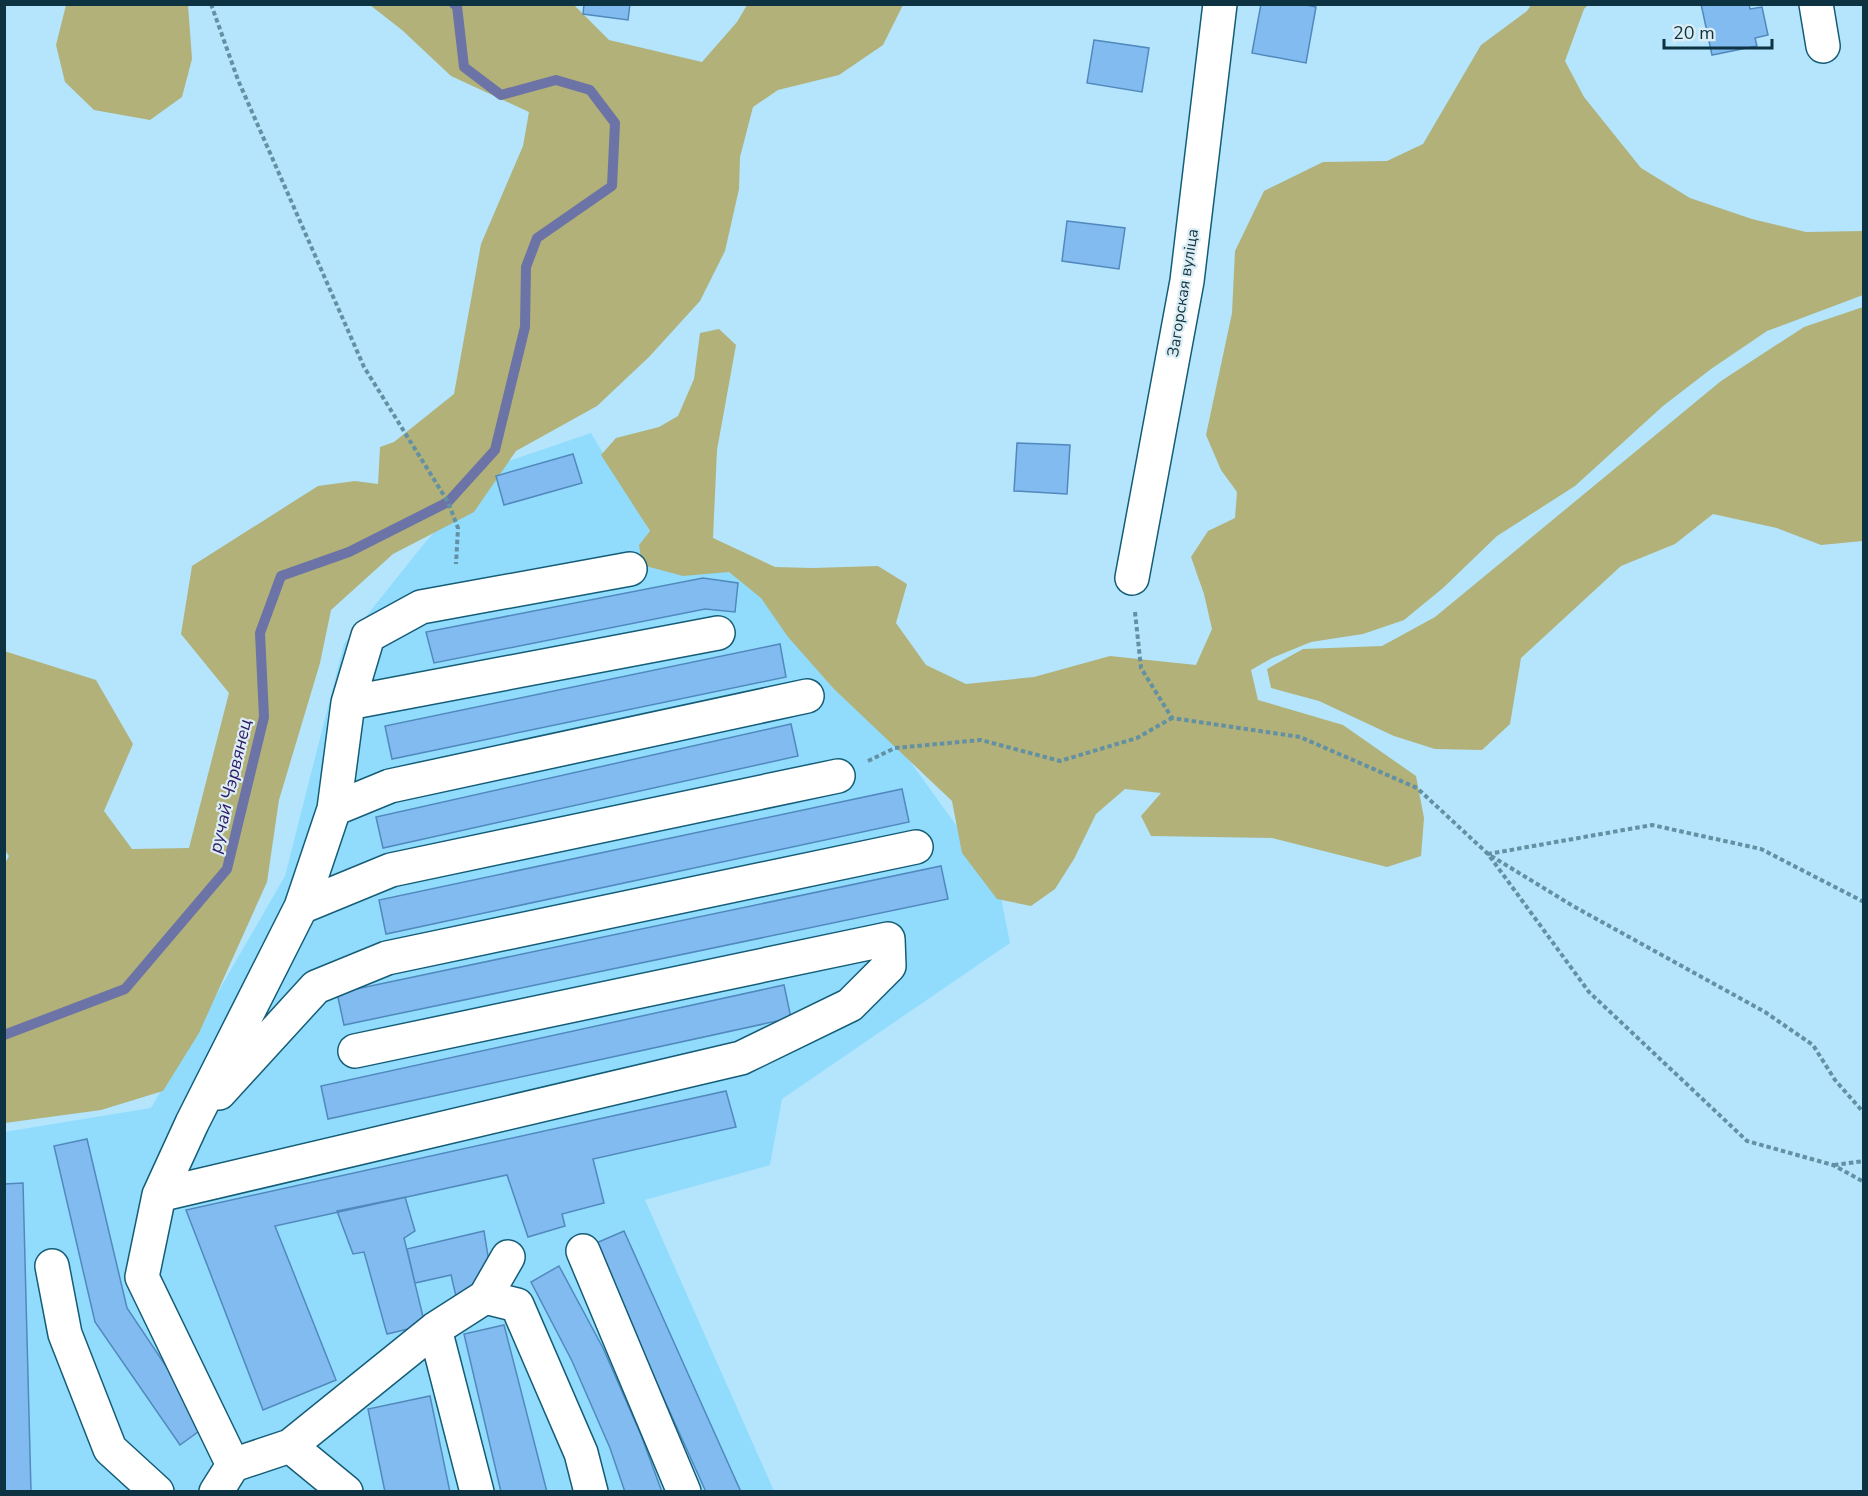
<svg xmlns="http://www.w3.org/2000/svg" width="1868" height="1496" viewBox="0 0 1868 1496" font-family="'Nunito Sans',sans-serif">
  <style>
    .built { fill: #91dcfd }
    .green { fill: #b1b179 }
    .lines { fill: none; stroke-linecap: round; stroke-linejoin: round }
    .stream { stroke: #6c73a6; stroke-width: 10 }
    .building { fill: #82bbf0; stroke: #5189bd; stroke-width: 1.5 }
    .minor-casing { stroke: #155d77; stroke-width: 36 }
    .path { stroke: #6490a3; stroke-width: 4; stroke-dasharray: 4.5 3; stroke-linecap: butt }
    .minor { stroke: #fff; stroke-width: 33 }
    .labels { text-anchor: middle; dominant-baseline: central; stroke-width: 4.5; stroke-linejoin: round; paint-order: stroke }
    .street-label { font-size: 16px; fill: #0d3342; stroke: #ddedf4 }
    .water-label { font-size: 18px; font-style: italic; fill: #2d1967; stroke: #ddedf4 }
  </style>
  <rect width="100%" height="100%" fill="#b4e5fc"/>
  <path class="built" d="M591,433L665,557L776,576L998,883L1010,943L782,1099L770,1165L645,1200L774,1491H5L4,1132L151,1108L285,876L344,644L423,545L491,467Z"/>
  <path class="green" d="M66,5H188L192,59L182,97L150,120L94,110L65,82L56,45Z
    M370,5H574L609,40L702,62L737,22L747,5H903L883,45L839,75L778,90L753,107L740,157L739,189L725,251L700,301L649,357L597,406L516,451L474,512L393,554L331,610L320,663L279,800L267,882L199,1033L163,1091L101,1110L5,1123L4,865L9,856L4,849V651L96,680L133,744L104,811L132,849L189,848L229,693L181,634L192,566L318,486L355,481L378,484L380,447L394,442L454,394L481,244L523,146L529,112L451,76L402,30Z
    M1531,5H1588L1584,9L1565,61L1584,97L1641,168L1690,198L1752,219L1806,232L1863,231V295L1767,331L1711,369L1663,406L1575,486L1497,536L1443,588L1404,620L1363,634L1311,642L1272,658L1251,670L1258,700L1343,725L1416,776L1424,818L1421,856L1387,867L1272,838L1151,836L1141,816L1161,793L1125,789L1096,814L1074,859L1055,889L1031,906L997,899L962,853L952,801L834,689L788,637L761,598L729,572L683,576L642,565L639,545L650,531L601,455L616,438L659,427L678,416L694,379L700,333L719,329L736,345L717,450L713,538L775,567L812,568L878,566L907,584L896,623L926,665L966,684L1034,677L1110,656L1196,665L1212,629L1204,594L1191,557L1208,531L1235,518L1237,492L1221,470L1206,435L1232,313L1235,251L1264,191L1323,162L1387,161L1423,144L1481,45L1527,11Z
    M1863,307V541L1821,545L1777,528L1713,514L1675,544L1621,566L1521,658L1510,724L1482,750L1435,749L1394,736L1319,701L1271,688L1267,669L1303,649L1382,646L1435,617L1721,381L1804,327Z"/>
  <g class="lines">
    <path class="stream" d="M4,1035L125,989L227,869L264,717L260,633L281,576L349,552L448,502L495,450L525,327L526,267L537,238L612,186L615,123L590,90L556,80L501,95L464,67L457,6L454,4"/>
  </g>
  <path class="building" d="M584,4H630L628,20L583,14Z
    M1261,4H1302L1316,7L1306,63L1252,53Z
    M1701,4H1749L1750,9L1762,7L1768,35L1755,38L1757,46L1712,55Z
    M1094,40L1149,48L1142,92L1087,83Z
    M1067,221L1125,228L1119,269L1062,261Z
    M1017,443L1070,445L1067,494L1014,491Z
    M573,454L582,483L504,505L496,476Z
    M703,578L738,583L735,612L705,609L434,663L426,632Z
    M780,644L786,677L392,759L385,726Z
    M791,724L798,756L383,848L376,817Z
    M902,789L909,822L386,934L379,900Z
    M941,866L948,899L344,1025L337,993Z
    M784,985L791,1018L328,1119L321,1086Z
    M726,1091L736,1127L593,1159L604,1203L562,1214L565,1226L528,1237L507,1175L275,1226L336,1380L263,1410L186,1210Z
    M87,1139L127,1308L206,1426L180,1445L95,1322L54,1146Z
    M23,1183L31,1492H4V1184Z
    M405,1197L415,1231L404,1238L425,1325L387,1334L364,1252L353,1254L337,1211Z
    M484,1231L492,1281L458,1305L451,1275L415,1283L407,1249Z
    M624,1231L741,1492H706L594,1244Z
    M559,1266L603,1348L641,1435L662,1492H625L610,1448L572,1361L531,1282Z
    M504,1325L547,1492H501L464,1334Z
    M430,1396L450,1492H385L368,1409Z"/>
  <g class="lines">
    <defs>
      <path id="minor" d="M1816,4L1823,46
        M1132,578L1187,281L1220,4
        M348,703L368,636L421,607L630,569
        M334,809L348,703L718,633
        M301,907L334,809L390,786L807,696
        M219,1093L316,987L387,958L916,847
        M159,1195L741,1058L850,1005L889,966L888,939L355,1051
        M583,1251L684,1492
        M508,1257L485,1297L435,1329L290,1446L233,1465L142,1277L159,1195L192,1123L301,907L391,870L838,776
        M52,1266L65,1334L110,1449L157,1492
        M485,1297L517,1305L581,1453L591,1492
        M435,1329L477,1492
        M290,1446L346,1492
        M216,1492L233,1465"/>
    </defs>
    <use href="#minor" class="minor-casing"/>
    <path class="path" d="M211,4L238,80L364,367L448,502L458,528L456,564
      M1135,612L1141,668L1172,718L1300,737L1417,788L1488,854L1589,992L1747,1141L1833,1165L1864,1182
      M868,761L895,748L981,740L1060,761L1137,738L1172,718
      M1864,902L1761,849L1652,825L1488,854L1573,906L1765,1012L1813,1045L1835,1080L1864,1113
      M1834,1165L1864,1161"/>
    <use href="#minor" class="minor"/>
  </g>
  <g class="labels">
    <g class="street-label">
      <text transform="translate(1183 293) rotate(-81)">Загорская вуліца</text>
    </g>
    <g class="water-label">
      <text transform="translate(230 786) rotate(-77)">ручай Чэрвянец</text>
    </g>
  </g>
  <rect width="1868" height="1496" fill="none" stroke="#0d3342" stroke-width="12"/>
  <path d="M1664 39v9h108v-9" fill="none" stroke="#0d3342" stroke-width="3"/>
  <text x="1673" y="39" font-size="18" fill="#0d3342" stroke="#ddedf4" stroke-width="4.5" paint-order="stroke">20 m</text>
</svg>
